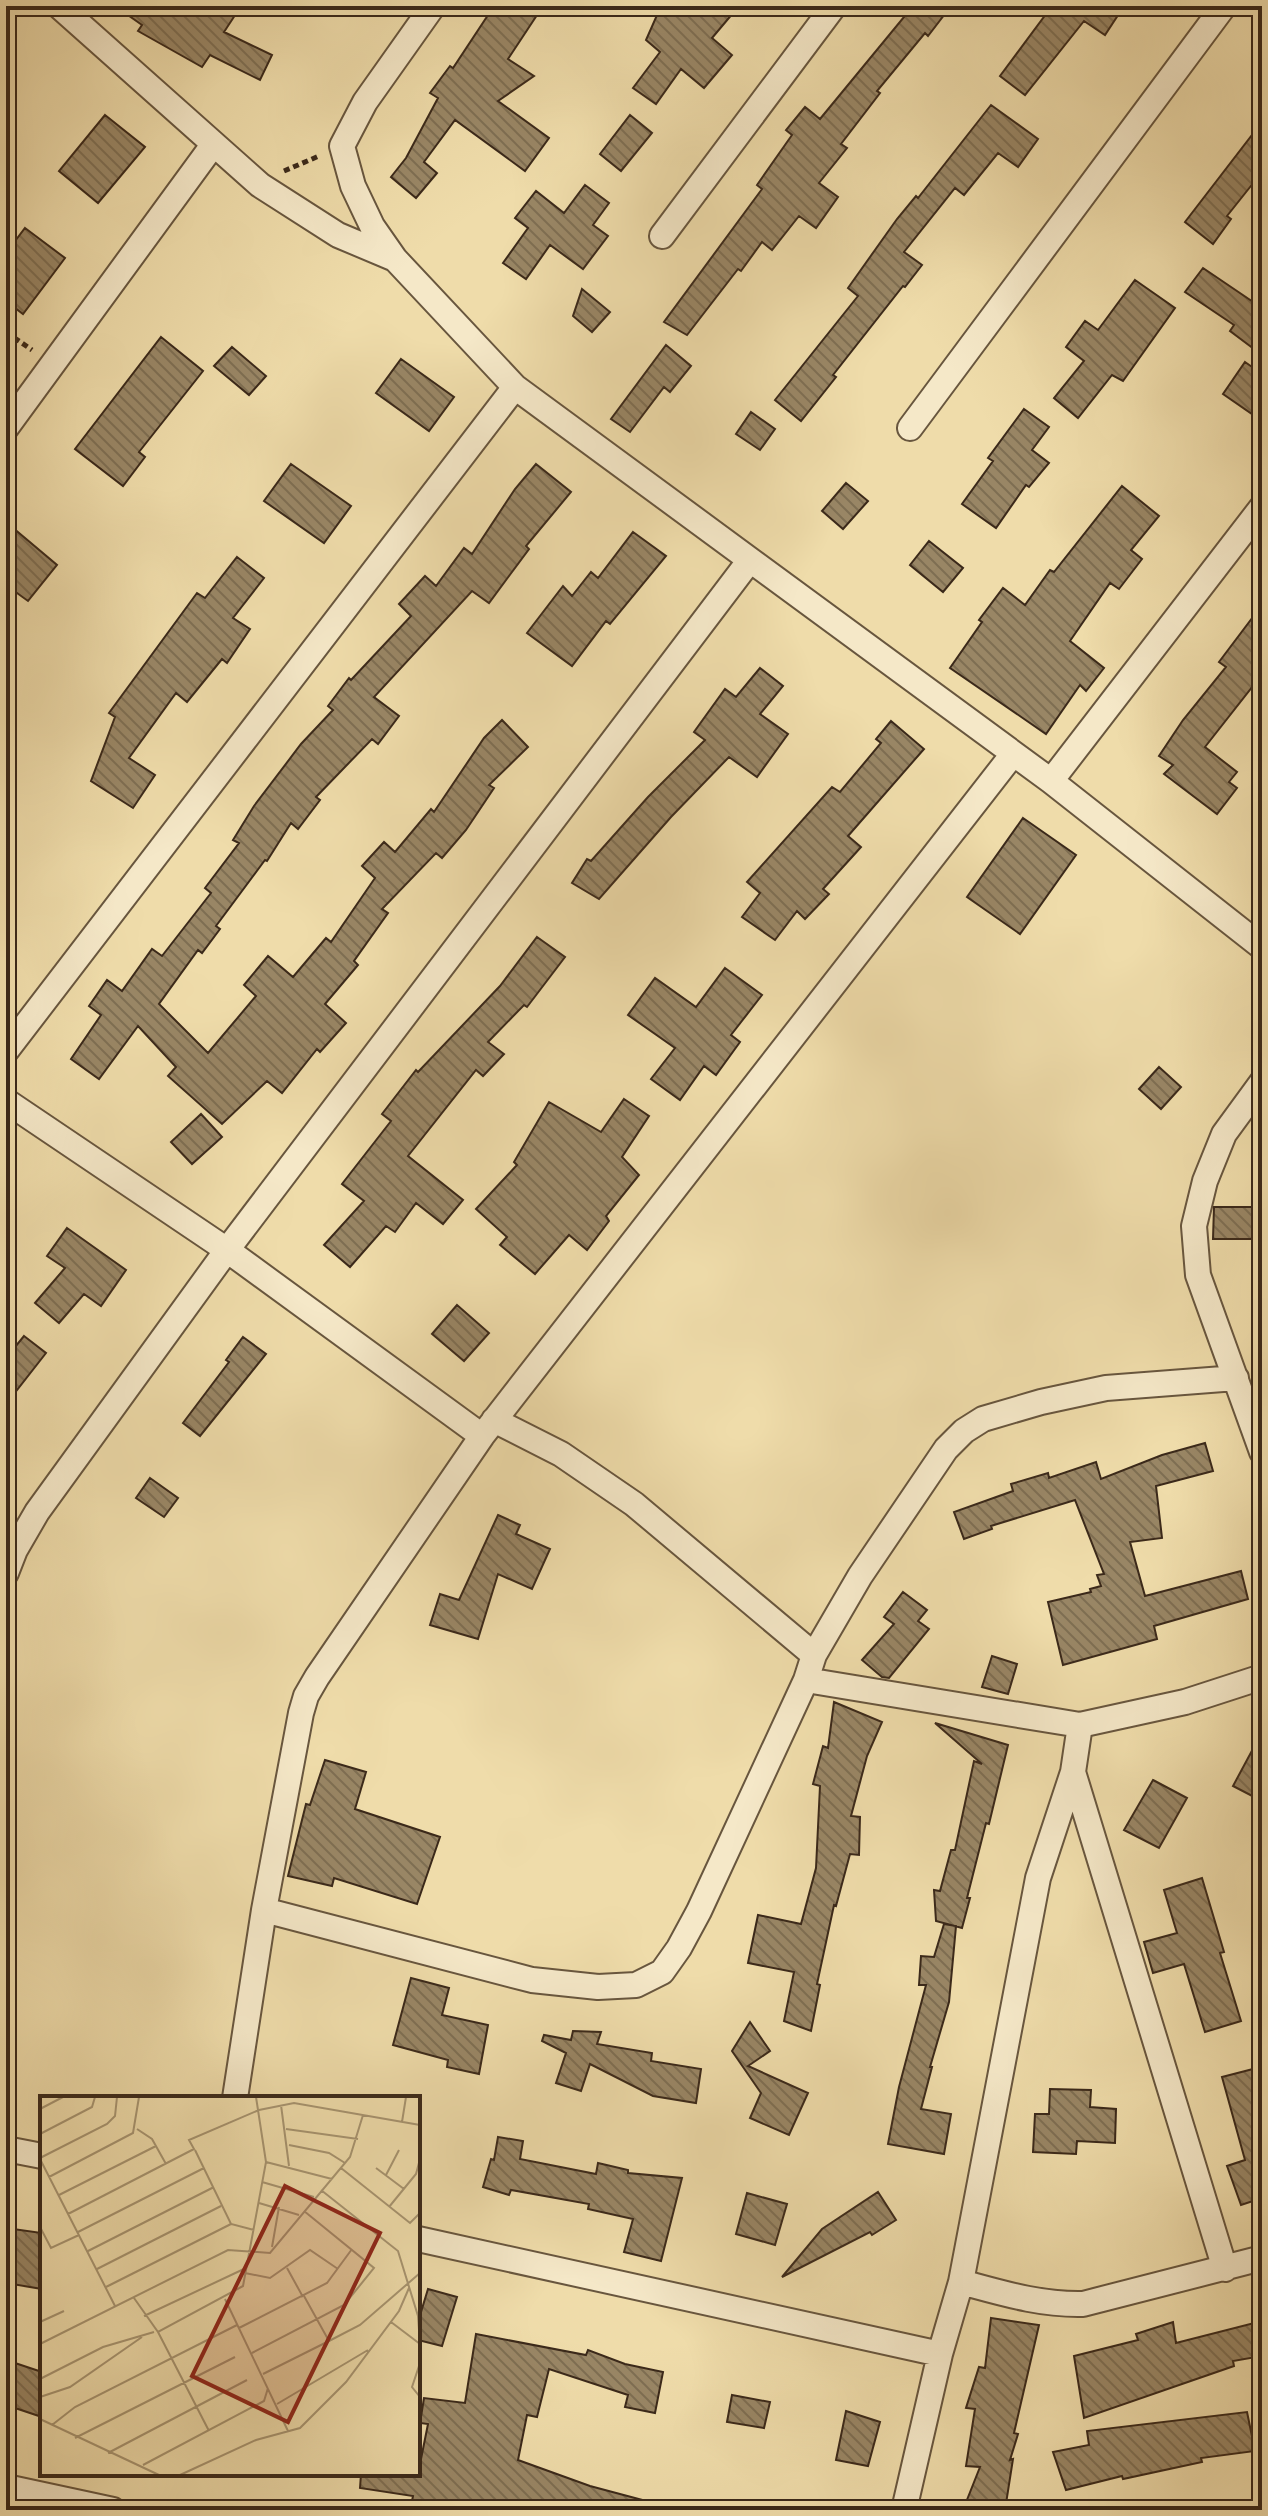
<svg xmlns="http://www.w3.org/2000/svg" width="1268" height="2516" viewBox="0 0 1268 2516" font-family="Alegreya,serif">
  <style>
    .building { fill: url(#building-back-hatch); stroke: #3b291a; stroke-width: 2 }
    .lines { fill: none; stroke-linecap: round; stroke-linejoin: round }
    .minor-casing { stroke: #68563e; stroke-width: 28 }
    .path { stroke: #3b291a; stroke-width: 5; stroke-dasharray: 6 4; stroke-linecap: butt }
    .minor { stroke: #f5e8c8; stroke-width: 24 }
    .inset-road { fill: none; stroke: #a79470; stroke-width: 2 }
    .view { fill: #8f2418; fill-opacity: 0.15; stroke: #8f2418; stroke-width: 4 }
    .inset-edge { fill: none; stroke: #3b291a; stroke-width: 4 }
  </style>
  <defs>
    <pattern id="building-back-hatch" width="6" height="6" patternUnits="userSpaceOnUse" patternTransform="scale(2)"><rect width="6" height="6" fill="#998665"/><path d="M-1 5l2 2M0 0l6 6M5-1l2 2" fill="none" stroke="#7e6e52"/></pattern>
  </defs>
  <rect width="100%" height="100%" fill="#efdcaa"/>
  <filter id="stains"><feTurbulence type="fractalNoise" baseFrequency=".0025" numOctaves="4"/><feColorMatrix values="0 0 0 0 .2 0 0 0 0 .09 0 0 0 0 .02 0 0 0 .5 -.17"/></filter>
  <radialGradient id="worn" r=".72"><stop offset=".6" stop-color="#630" stop-opacity="0"/><stop offset="1" stop-color="#630" stop-opacity=".3"/></radialGradient>
  <path class="building" d="M115,6H241L224,32L272,55L260,80L210,55L202,67L138,31L142,25Z
    M494,6H543L508,59L534,76L498,101L549,138L525,171L455,120L424,162L437,173L416,198L391,177L406,158L438,98L430,93L450,66L453,68Z
    M661,6H739L712,38L732,55L704,88L681,69L656,104L633,88L660,52L646,40Z
    M913,6H951L928,36L925,33L877,91L880,93L841,144L847,148L819,183L838,197L816,228L799,216L772,250L762,242L741,271L738,269L687,335L664,322L762,189L757,185L792,135L786,130L805,107L820,119Z
    M1052,6H1124L1105,35L1084,21L1025,95L1000,76Z
    M991,105L1038,139L1018,167L998,153L964,195L955,188L904,252L922,265L905,287L903,286L833,375L836,377L801,421L775,400L858,296L848,288L897,219L916,196L918,198Z
    M105,115L145,147L98,203L59,171Z
    M630,115L652,133L621,171L600,154Z
    M1262,122V172L1227,216L1231,219L1213,244L1185,222Z
    M585,185L609,203L593,225L608,236L583,269L550,245L526,279L503,263L528,228L515,218L536,191L564,213Z
    M25,228L65,258L23,314L6,301V253Z
    M1203,268L1262,308V355L1230,331L1234,325L1185,292Z
    M1135,280L1175,308L1123,381L1112,375L1078,418L1054,398L1084,361L1066,347L1085,321L1098,330Z
    M582,289L610,312L592,332L573,316Z
    M161,337L203,371L139,452L145,457L123,486L75,449Z
    M666,345L691,366L670,392L664,387L630,432L611,419Z
    M232,347L266,376L249,395L214,366Z
    M401,359L454,397L429,431L376,393Z
    M1245,362L1262,374V400L1252,414L1223,394Z
    M1024,409L1049,427L1032,450L1049,463L1029,487L1026,485L996,528L962,504L993,461L988,458Z
    M751,412L775,429L760,450L736,434Z
    M291,464L351,506L324,543L264,501Z
    M536,464L571,492L526,546L529,549L489,603L472,591L374,697L399,716L378,744L372,739L316,797L320,800L298,829L291,823L267,861L265,860L216,926L220,929L202,953L198,950L159,1004L208,1053L256,996L244,985L268,956L293,977L326,938L331,942L375,878L362,866L384,842L395,852L431,809L434,812L484,738L502,720L528,747L489,785L494,788L466,830L442,858L436,853L382,909L388,913L354,961L358,965L325,1004L346,1023L320,1052L317,1049L282,1093L267,1081L222,1124L168,1076L176,1067L138,1026L99,1079L71,1059L101,1015L89,1006L107,980L122,991L152,949L162,956L211,893L205,888L239,843L233,840L254,806L301,744L333,710L328,706L349,678L351,680L411,616L399,604L425,576L436,586L464,548L472,554L515,489Z
    M846,483L868,501L843,529L822,511Z
    M1122,486L1159,516L1131,550L1142,559L1119,589L1110,583L1070,641L1104,668L1086,691L1080,685L1046,734L950,668L982,622L979,620L1003,588L1025,605L1050,570L1054,572Z
    M6,522L57,565L28,601L6,585Z
    M633,532L666,556L610,624L606,621L572,666L527,633L563,586L572,596L591,572L598,578Z
    M929,541L963,568L943,592L910,565Z
    M237,557L264,578L233,618L250,629L227,663L222,659L187,702L176,693L129,758L155,775L133,808L91,781L115,717L109,713L197,593L205,598Z
    M1262,605V693L1253,686L1205,747L1237,772L1229,782L1237,788L1217,814L1164,774L1173,765L1159,756L1183,720L1226,667L1219,662Z
    M760,668L783,686L760,714L788,734L757,777L729,757L671,817L599,899L572,883L587,859L591,861L648,797L705,740L694,732L725,689L736,697Z
    M891,721L924,749L848,836L861,847L823,889L829,894L805,919L797,911L775,940L742,917L760,893L747,882L832,787L840,792L881,743L876,739Z
    M1023,818L1076,855L1020,934L967,897Z
    M537,937L565,957L527,1007L524,1005L488,1042L504,1054L483,1076L476,1070L408,1156L463,1200L443,1224L416,1203L395,1232L386,1226L350,1267L324,1245L364,1201L342,1184L391,1121L382,1114L416,1070L418,1072L500,986Z
    M725,968L762,995L731,1035L740,1042L716,1075L704,1066L680,1100L651,1079L675,1048L628,1015L655,978L696,1007Z
    M1159,1067L1181,1087L1161,1109L1139,1089Z
    M624,1099L649,1116L622,1157L639,1175L606,1216L609,1221L587,1250L569,1235L535,1274L500,1245L507,1237L476,1209L517,1165L514,1162L549,1102L601,1132Z
    M201,1114L222,1137L192,1164L171,1142Z
    M1214,1207H1252L1253,1239H1213Z
    M67,1228L126,1270L101,1306L84,1294L59,1323L35,1303L65,1268L47,1256Z
    M457,1305L489,1333L464,1361L432,1334Z
    M24,1336L46,1353L6,1404V1358Z
    M243,1337L266,1354L200,1436L183,1423L229,1362L226,1360Z
    M1205,1443L1213,1471L1156,1486L1162,1538L1130,1542L1145,1596L1241,1571L1248,1599L1154,1626L1157,1639L1063,1665L1048,1602L1091,1592L1090,1589L1101,1586L1097,1575L1104,1574L1075,1500L991,1526L992,1529L964,1539L954,1512L1013,1491L1011,1484L1048,1473L1049,1478L1096,1462L1101,1479L1162,1455Z
    M150,1478L178,1498L164,1517L136,1498Z
    M498,1515L520,1525L516,1534L550,1549L532,1589L498,1574L478,1639L430,1625L440,1594L459,1600Z
    M903,1592L927,1610L918,1621L929,1629L889,1678L882,1677L862,1660L894,1624L884,1617Z
    M992,1656L1017,1664L1008,1694L982,1687Z
    M834,1702L882,1722L867,1756L851,1816L860,1817L859,1855L850,1854L836,1906L834,1905L817,1984L820,1985L811,2031L784,2021L794,1972L748,1963L758,1915L801,1924L816,1868L820,1786L813,1784L823,1746L828,1748Z
    M935,1723L1008,1745L989,1824L986,1823L967,1898H970L962,1928L936,1921L934,1890L940,1891L951,1850H955L974,1761L982,1764Z
    M1262,1732V1801L1233,1786Z
    M325,1760L366,1772L355,1809L440,1837L417,1904L334,1878L332,1886L288,1876L306,1804L310,1805Z
    M1153,1780L1187,1798L1159,1848L1124,1830Z
    M1202,1878L1224,1952L1220,1953L1241,2021L1205,2032L1184,1964L1153,1973L1144,1942L1177,1933L1164,1890Z
    M944,1924L956,1926L949,2002L930,2067H932L921,2109L951,2114L944,2154L888,2144L899,2087L926,1985H919L921,1956L934,1957Z
    M411,1978L449,1988L442,2015L488,2025L479,2074L447,2067L448,2060L393,2045Z
    M750,2022L770,2051L748,2066L808,2093L789,2135L750,2118L761,2093L732,2051Z
    M573,2031L601,2032L597,2044L652,2053L651,2061L701,2069L696,2103L653,2096L590,2064L581,2091L556,2083L566,2053L542,2041L544,2035L571,2040Z
    M1253,2069L1262,2100V2198L1241,2205L1227,2166L1245,2160L1222,2077Z
    M1050,2089L1091,2090L1090,2107L1116,2109L1115,2143L1077,2141L1076,2154L1033,2152L1035,2114H1049Z
    M498,2137L523,2141L520,2159L596,2174L598,2163L628,2170V2173L682,2178L661,2261L624,2252L633,2219L588,2209L589,2204L511,2190L509,2195L483,2187L491,2159L494,2160Z
    M878,2192L896,2220L872,2235L870,2232L782,2277L822,2229Z
    M747,2193L787,2204L775,2245L736,2234Z
    M6,2228L42,2233V2289L6,2283Z
    M428,2289L457,2297L442,2346L418,2340V2322Z
    M991,2318L1039,2325L1014,2433L1018,2434L1010,2460L1013,2459L1005,2510H963L980,2467L966,2466L975,2409L966,2408L979,2367L985,2368Z
    M1262,2321V2356L1233,2361L1234,2366L1084,2418L1074,2356L1138,2340L1136,2334L1173,2322L1176,2343Z
    M476,2334L586,2355L588,2350L625,2364L663,2372L655,2413L625,2407L628,2395L549,2369L537,2417L527,2415L518,2460L590,2486L650,2502L649,2510H474L453,2506L452,2509L412,2501L413,2496L360,2488L361,2474H418L428,2424L420,2423L424,2398L465,2403Z
    M6,2360L42,2372V2417L6,2405Z
    M732,2395L770,2402L764,2428L727,2422Z
    M846,2411L880,2422L868,2466L836,2460Z
    M1247,2412L1255,2451L1201,2458L1202,2462L1123,2479L1122,2476L1066,2490L1053,2452L1089,2445L1087,2431Z"/>
  <g class="lines">
    <defs>
      <path id="minor" d="M59,6L260,185L338,235L395,259
        M433,6L365,102L342,146L353,186L372,226L395,259L515,387L1051,781L1262,947
        M662,236L834,6
        M6,428L213,145
        M910,428L1224,6
        M1051,781L1262,507
        M6,1051L515,387
        M1262,1082L1224,1134L1205,1181L1194,1226L1198,1275L1262,1452
        M6,1101L227,1250L482,1436
        M494,1420L561,1454L634,1504L814,1655
        M6,1573L15,1550L37,1512L227,1250L750,560
        M806,1680L1080,1725
        M1073,1772L1225,2269
        M264,1910L532,1980L598,1987L636,1985L662,1972L679,1948L699,1911L806,1680L814,1655L860,1576L946,1449L964,1431L983,1419L1041,1402L1106,1388L1236,1378
        M235,2098L264,1910L301,1713L306,1696L317,1677L482,1436L1013,754
        M6,2149L42,2156
        M418,2239L940,2354
        M961,2282C1002,2293 1040,2305 1083,2304L1262,2258
        M6,2487L113,2510
        M904,2510L940,2354L961,2282L1038,1878L1073,1772L1080,1725L1185,1702L1262,1677"/>
    </defs>
    <use href="#minor" class="minor-casing"/>
    <path class="path" d="M284,171L319,156
      M6,332L32,350"/>
    <use href="#minor" class="minor"/>
  </g>
  <g transform="translate(40 2096)">
    <rect width="380" height="380" fill="#efdcaa"/>
    <path class="inset-road" d="M241,9L249,70M0,13L23,1M362,26L366,1M97,33L112,43L126,68M246,33L318,43M0,38L52,11L55,1M249,49L289,57L305,67M155,54L191,128L214,134M0,62L67,28L75,20L77,1M0,63L75,210M226,66L292,83M301,72L370,127L380,117M336,72L364,93M346,79L359,54M9,81L93,37L99,1M222,86L274,101M281,94L358,155L378,220L380,248M19,99L116,50M219,107L259,119M349,111L376,78L380,63M28,118L154,53L149,44L219,14L254,7L380,29M0,131L11,152L39,139M38,136L164,72M232,151L239,111M48,155L174,91M247,172L263,201M57,173L181,110M205,177L230,182L270,154L298,173M66,191L191,128M94,202L118,236L203,190L226,66L216,1M185,203L248,335M104,220L206,172M0,226L24,215M351,226L380,248M199,232L287,187L312,153M118,236L169,335M289,245L320,229L380,177M0,248L188,154L230,157L310,61L323,19M212,257L304,209L334,172L264,115M380,267L372,291L380,301M223,278L289,245L264,200M0,283L63,251L114,236M0,301L30,291L102,241M237,308L328,254M0,323L119,379M12,329L35,311L197,229M35,342L195,261M68,357L207,284M103,369L224,305L228,292M140,379L216,344L260,332L306,286L359,215L369,192"/>
    <path class="view" d="M245,90L340,137L248,326L152,280Z"/>
    <rect width="380" height="380" class="inset-edge"/>
  </g>
  <rect width="1268" height="2516" fill="none" stroke="#efdcaa" stroke-width="32"/>
  <rect x="8" y="8" width="1252" height="2500" fill="none" stroke="#3b291a" stroke-width="4"/>
  <rect x="16" y="16" width="1236" height="2484" fill="none" stroke="#3b291a" stroke-width="2"/>
  <rect width="100%" height="100%" filter="url(#stains)"/>
  <rect width="100%" height="100%" fill="url(#worn)"/>
</svg>
